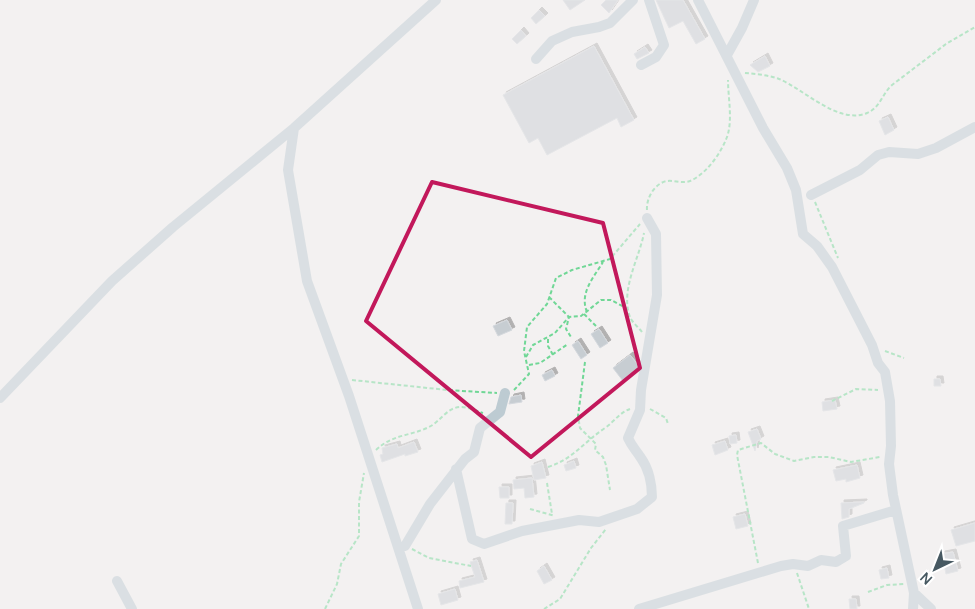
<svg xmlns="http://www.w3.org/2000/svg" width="975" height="609" viewBox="0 0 975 609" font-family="Manrope,sans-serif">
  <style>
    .building { fill: #c7cdd2; stroke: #d4d8dd; filter: url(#shadow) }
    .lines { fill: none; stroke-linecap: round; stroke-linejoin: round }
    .path { stroke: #70d796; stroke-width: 2; stroke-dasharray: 4 2.5; stroke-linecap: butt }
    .minor { stroke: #bdcbd2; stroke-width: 10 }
    .marked { fill: none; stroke: #c2185b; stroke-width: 4; stroke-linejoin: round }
  </style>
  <defs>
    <filter id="shadow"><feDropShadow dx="3" dy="-3" stdDeviation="0" flood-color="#0004"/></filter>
  </defs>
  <rect width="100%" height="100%" fill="#f3f1f1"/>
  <path class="building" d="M563,0H585L570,10Z
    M606,0H618L609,13L601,5Z
    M656,0H683L705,39L696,44L683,21L669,28Z
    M539,10L545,16L536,24L531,18Z
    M521,30L526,36L517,44L512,39Z
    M594,46L634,120L621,127L617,118L547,155L538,138L529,143L503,95Z
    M645,47L649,53L637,59L634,54Z
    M765,56L770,66L758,72L750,65Z
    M888,117L894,130L885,135L879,121Z
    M507,320L512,330L498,336L493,326Z
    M599,329L608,343L600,348L591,334Z
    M578,341L587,355L581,359L572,345Z
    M630,355L638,365V369L623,381L613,368Z
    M552,370L555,376L545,381L542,375Z
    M934,379H940L941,386H934Z
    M521,395L522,402L509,404L511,397Z
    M835,400L837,409L823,411L822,402Z
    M757,429L761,439L757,441L755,451L748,432Z
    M736,435L737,443L730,444L729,436Z
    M725,441L728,450L715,455L712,445Z
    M414,442L418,452L405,456V454L382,462L380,455L383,454L382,448L397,444L398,448Z
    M574,461L576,468L566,471L564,465Z
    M542,462L546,478L534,480L531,466Z
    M857,465L860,478L846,482V479L836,481L833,470Z
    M532,478L534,497L525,498L524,488L514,489L513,480Z
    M499,487H509V498H500Z
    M506,503H513L512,524H505Z
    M841,503L864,502V503L849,509V517L842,519Z
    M745,514L748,526L736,529L733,517Z
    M975,523V541L956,546L951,530Z
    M953,552L958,571L946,574L942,554Z
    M477,560L484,582L460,588L459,581L475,577L470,562Z
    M544,566L552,580L544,584L537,571Z
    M887,568L889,578L881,579L879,570Z
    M455,589L458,600L441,605L438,594Z
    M849,599H856L857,609H850Z"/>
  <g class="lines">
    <path class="path" d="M745,73C756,74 768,75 779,79C804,89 838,125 867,113C880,108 882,94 892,85L946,44L975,27
      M815,202L838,258
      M647,210C646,198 655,183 667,181C676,180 685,185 694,179C708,171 721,153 727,137C733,120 728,98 728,80
      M549,297L569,317L566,329L571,337
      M587,312C579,293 594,277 603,262
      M584,314L596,326
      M642,332C638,327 632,322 630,317C620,290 639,259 644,233
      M548,339V346L553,355
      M885,351L904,358
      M526,357L533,345L555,333L569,317L581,316L601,300H611L628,309
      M585,362L578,416L580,428L596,444L595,450L603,457L606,465L610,490
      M529,365L540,363L568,344
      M352,380L447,390L497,393
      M514,390L529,374L524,351L527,327L547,304L556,278L572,270L610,259L640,224
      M832,401L856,389L878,390
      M650,409L666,418L668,424
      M376,450C393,434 411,436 429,427C440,422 447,407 461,407C468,407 477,411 483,413
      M548,467C573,459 584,442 605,428C615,421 619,413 630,409
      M547,483L552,514
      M530,509L555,516
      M412,549L429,558L471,566
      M758,563L737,455L738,450L761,443L775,454L794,461L814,457H829L851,462L880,457
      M797,573L809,609
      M868,592L887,585L904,584
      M325,609L337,584L341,564L359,536V502L364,473
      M544,609L560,599L591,548L606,529"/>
    <path class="minor" d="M698,0L763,128L787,168L796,190L803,234L817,246L832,267L872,345L878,363L885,372L890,401L891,446L889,464L893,495L914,593L913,609
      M727,55L742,28L754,0
      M536,59L552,41L572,32L599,27L610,23L633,0
      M641,65L656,57L664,45L649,0
      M294,128L288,170L307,281L349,396L418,609
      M811,195L860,170L878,155L889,152L918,154L936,148L975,127
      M0,398L112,281L173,227L294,128L436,0
      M456,469L472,539L484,544L522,531L579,520L599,522L637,509L652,497C652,485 649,469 641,458C636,450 632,447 628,438L640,410L641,390L657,295L656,234L647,218
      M405,546L430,504L465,459L474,452L480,428L500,412L505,393
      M117,581L132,609
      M914,593L931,609
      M639,609L781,566L793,564L808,566L821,560L836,562L846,556L843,526L896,510"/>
  </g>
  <path d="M0 0H975V609H0ZM432,182L603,223L640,368L531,457L366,321Z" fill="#f3f1f1" fill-opacity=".55" fill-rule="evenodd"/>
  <path class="marked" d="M432,182L603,223L640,368L531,457L366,321Z"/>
  <g transform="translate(935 569) rotate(223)" stroke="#ffffff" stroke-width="4" paint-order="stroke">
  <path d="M0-4L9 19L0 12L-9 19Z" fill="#465861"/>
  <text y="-8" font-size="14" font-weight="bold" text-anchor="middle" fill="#465861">N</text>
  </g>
</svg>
